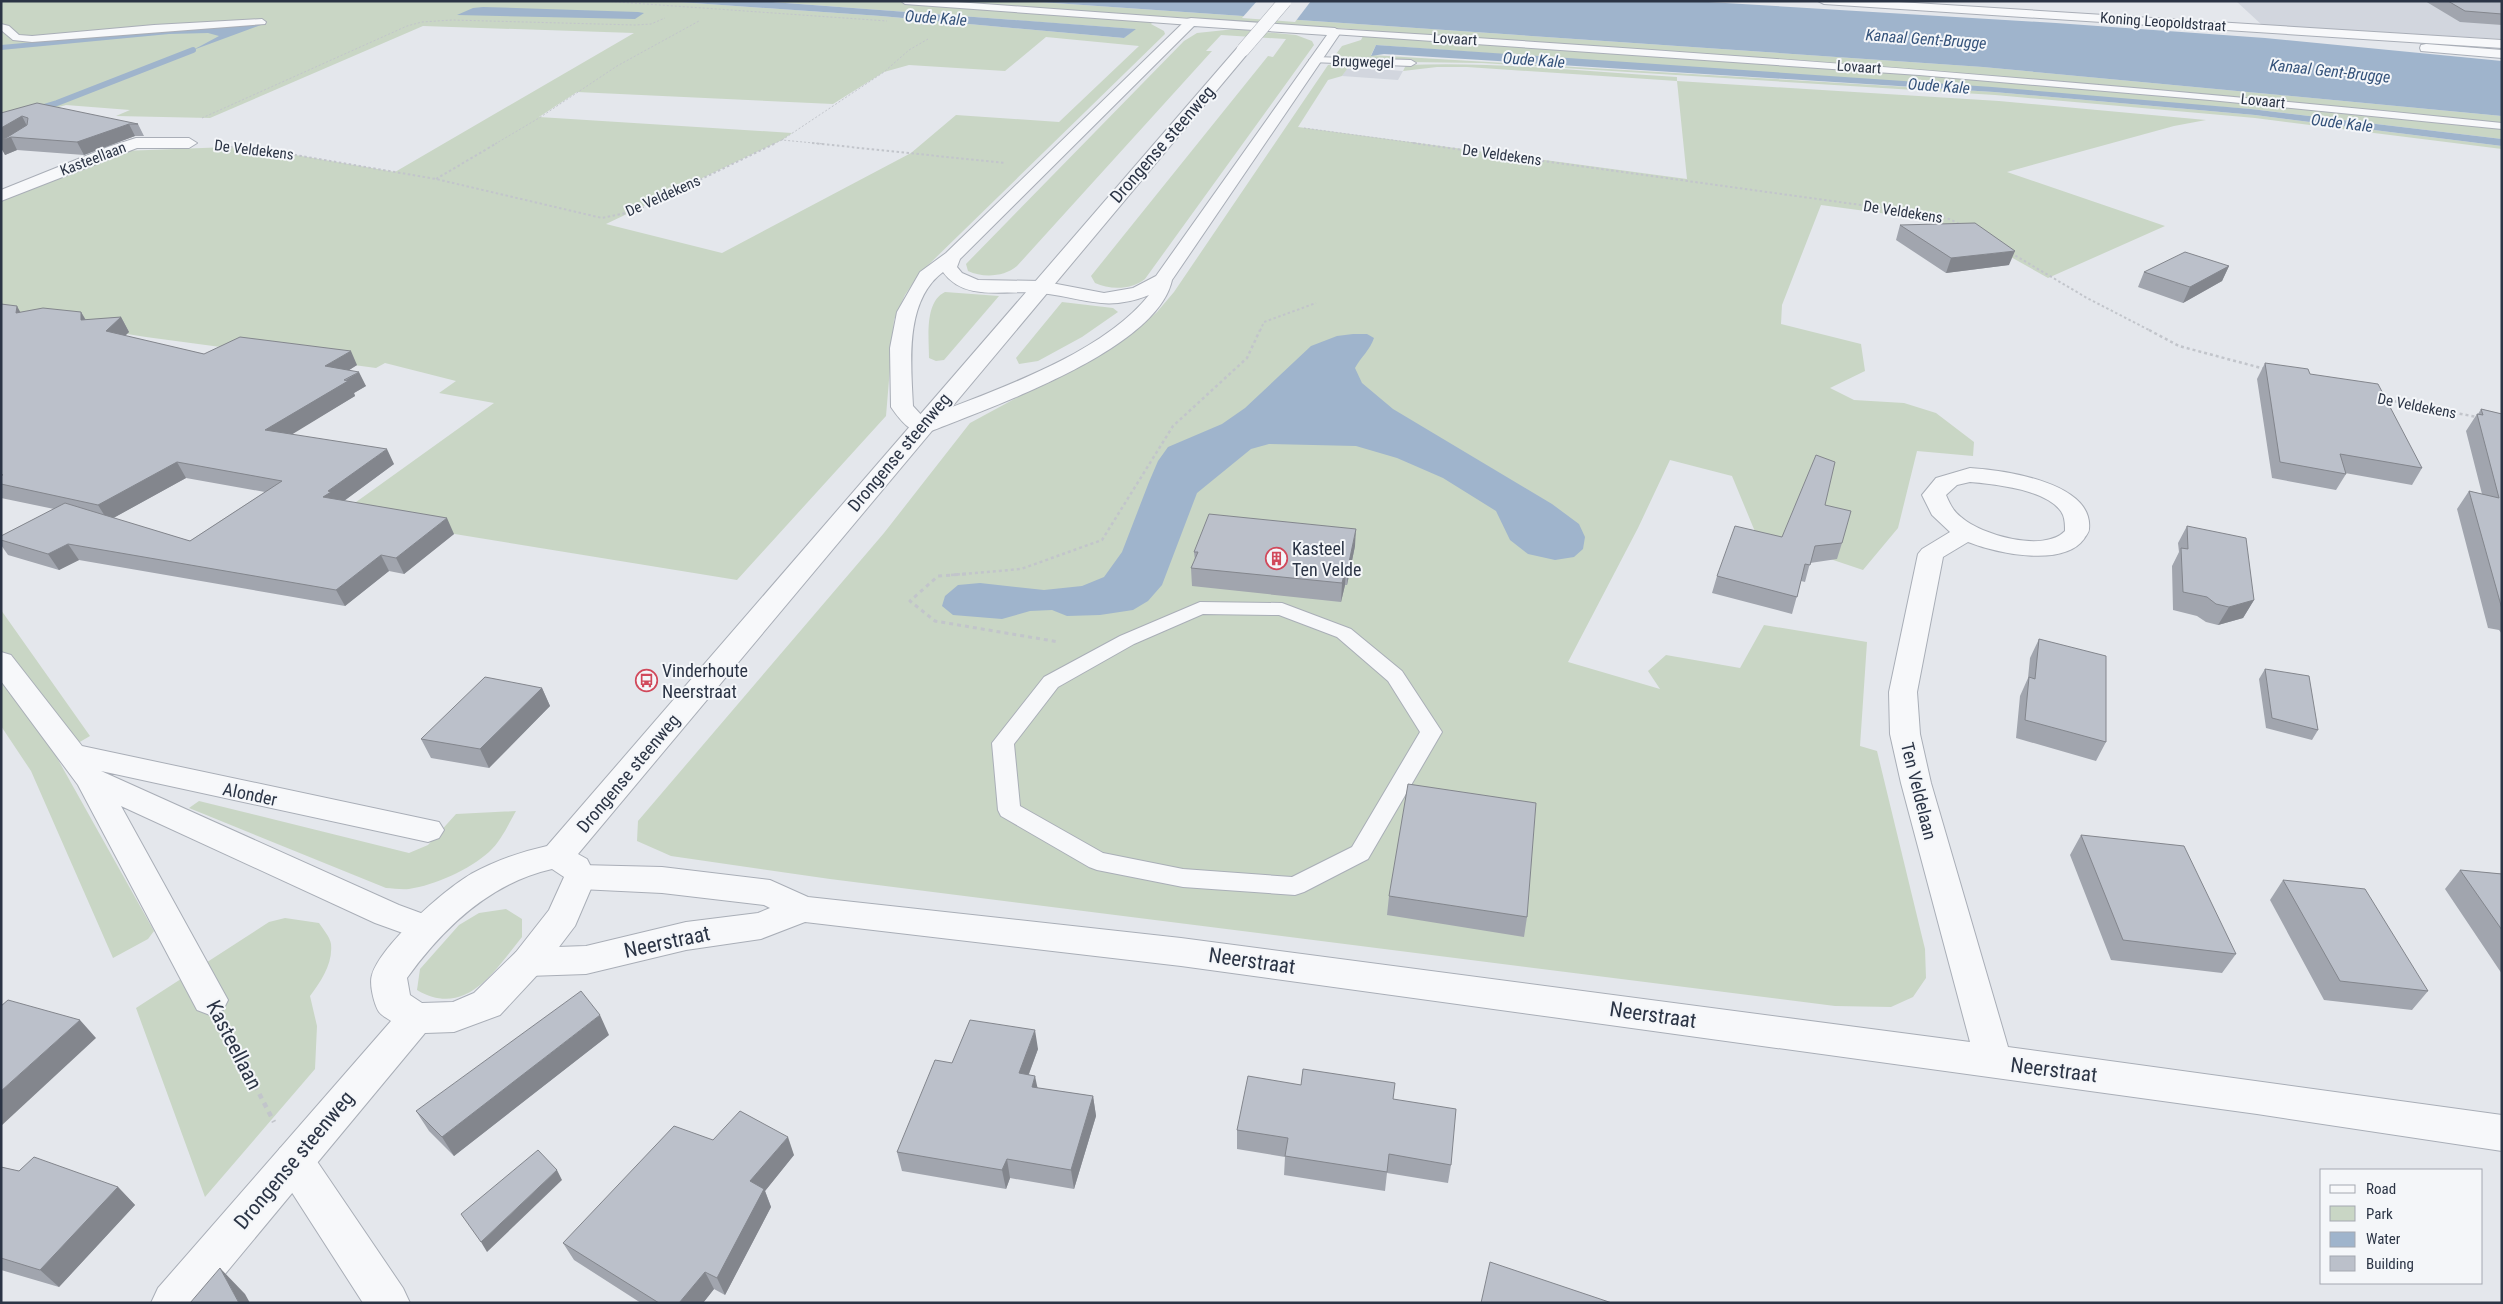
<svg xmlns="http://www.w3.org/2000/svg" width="2503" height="1304" viewBox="0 0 2503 1304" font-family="'Roboto Condensed',sans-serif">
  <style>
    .built { fill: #d2d6de }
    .green { fill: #c9d6c5; fill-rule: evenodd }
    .water { fill: #9fb4cc }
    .pier { fill: #e4e7ec }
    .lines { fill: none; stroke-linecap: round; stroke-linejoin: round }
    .stream { stroke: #9fb4cc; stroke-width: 6 }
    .service-casing { stroke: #a9aeb7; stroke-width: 2 }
    .minor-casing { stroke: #a9aeb7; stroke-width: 2 }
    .tertiary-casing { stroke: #a9aeb7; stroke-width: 2 }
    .path-far4 { stroke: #c2c5cb; stroke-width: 1; stroke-dasharray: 2 2; stroke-linecap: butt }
    .path-far3 { stroke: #c2c5cb; stroke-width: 2; stroke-dasharray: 2.5 2.5; stroke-linecap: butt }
    .path-far2 { stroke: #c2c5cb; stroke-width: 2.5; stroke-dasharray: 3 3; stroke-linecap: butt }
    .path-far1 { stroke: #c2c5cb; stroke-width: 3; stroke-dasharray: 4 4; stroke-linecap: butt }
    .path { stroke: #c2c5cb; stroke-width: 4.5; stroke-dasharray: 5 5; stroke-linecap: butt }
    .service { fill: #f7f8fa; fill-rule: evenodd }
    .minor { fill: #f7f8fa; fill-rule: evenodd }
    .tertiary { fill: #f7f8fa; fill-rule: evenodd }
    .tertiary-bridge-casing { stroke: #a9aeb7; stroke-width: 14; stroke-linecap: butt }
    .tertiary-bridge { stroke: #f7f8fa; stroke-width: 13 }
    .wall { fill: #a1a5ae; fill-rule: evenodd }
    .shaded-wall { fill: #83868d }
    .building { fill: #bbc0ca; stroke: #83868d }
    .labels { text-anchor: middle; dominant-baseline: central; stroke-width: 4; stroke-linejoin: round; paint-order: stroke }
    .far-street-label { font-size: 15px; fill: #2b3445; stroke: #f4f6f9 }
    .far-water-label { font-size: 16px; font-style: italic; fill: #34527a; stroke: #f4f6f9 }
    .street-label { font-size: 18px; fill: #2b3445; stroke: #f4f6f9 }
    .poi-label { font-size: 18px; fill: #2b3445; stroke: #f4f6f9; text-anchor: start }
    .near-street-label { font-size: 21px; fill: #2b3445; stroke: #f4f6f9 }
  </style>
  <rect width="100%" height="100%" fill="#e4e7ec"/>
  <path class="built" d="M2236,1H2502V39L2262,25Z
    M1348,67L1403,71L1398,80L1342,76Z"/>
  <path class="green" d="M1,1H665L881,16L1124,38L1135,29L758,1H1025L1983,67L2502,116V139L2251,109L1376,45L1371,55L1994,92L2255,115L2502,146V149L2255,118L1995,95L1482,63L1406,62L1333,58L1342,46L1361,40L1366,30L1159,16L1151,24L1164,31L1165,34L919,274L905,295L894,320L886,416L737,580L338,515L494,403L439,393L456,381L385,363L376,368L146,337L1,314V201L122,151L229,147L266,150L395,172L634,33L423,26L210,118L116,116L130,110L66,105L1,122ZM1046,37L1139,46L1059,122L956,115L911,153L722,253L606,224L782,140L792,133L539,117L577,92L833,104L884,72L909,65L1005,71Z
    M1235,29L1296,35L1312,41L1314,45L1145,279C1131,290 1110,290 1095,283L1091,276L1268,56L1273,57L1286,39L1221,35L1206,51H1212L1017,266C1004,277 983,278 968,271L966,264L1184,41L1197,33Z
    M1336,64L1350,65L1342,76L1328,80L1298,127L1687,179L1677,81L1467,67H1437L1403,71L1406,65C1496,61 1587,72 1677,77V81L1999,101L2206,120L2174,126L2007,172L2165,226L2048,278L1963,230L1910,217L1821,205L1782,305L1781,324L1861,344L1865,371L1830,388L1854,400L1904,403L1936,413L1974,442L1973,456L1917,451L1898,528L1863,570L1756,534L1732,476L1670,460L1638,528L1568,662L1660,689L1648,671L1666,655L1740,668L1764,625L1867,642L1860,746L1877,751L1925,949L1926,978L1913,997L1891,1007L1835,1006L830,879L671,856L637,841L638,821L884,533L970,423L1092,357L1137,329L1157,312L1174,292L1328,65Z
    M945,292L999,296L944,360L936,361L929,358C929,338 924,302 945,292Z
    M1062,302L1113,308L1118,312L1082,337L1038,361L1019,364L1016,358Z
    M1,610L90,736L56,756L154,931L148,939L113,958L31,771L1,726Z
    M199,801L409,853L428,845L456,814L516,811C508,825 501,841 489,852C469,870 435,885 409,889C401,890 393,888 386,888L189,808Z
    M506,909L522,919V937C495,970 466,1019 417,990L420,969L459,925L479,913Z
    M285,918L319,923C323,929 330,937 331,944C333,964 321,981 310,996L317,1026L315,1069L205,1197L136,1008L269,922Z"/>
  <path class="water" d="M665,1H758L1136,29L1124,38L881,16Z
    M1025,1H1692L2056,23L2265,38L2502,61V116L1983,67Z
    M483,7L638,12L644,13L635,19L457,15L473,8Z
    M261,25L193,50L219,36L208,33L169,34L1,50V45L193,28Z
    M1376,45L1992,87L2251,109L2502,139V146L2255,115L1994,92L1384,54L1371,56Z
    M1353,334H1367L1374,338C1370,350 1361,357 1355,368L1362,383L1393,409L1552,504L1579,524L1585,537L1583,549L1574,557L1555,560L1528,554L1510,540L1496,511L1443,478L1397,458L1356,446L1269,444L1251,449L1197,493L1162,585L1148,601L1133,610L1100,615L1067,616L1052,610L1030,611L1002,619L953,615L942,606L945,596L958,585L980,583L1044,590L1082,586L1104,577L1122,552L1149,482L1158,461L1168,447L1222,424L1245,408L1311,346L1337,336Z"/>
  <path class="pier" d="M1257,1H1311L1295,22L1242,18Z"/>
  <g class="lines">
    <path class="stream" d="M1,120L57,103L193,50"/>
    <defs>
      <path id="service" d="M901,1H943L1191,19L1195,22L1191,25L905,4Z
        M262,19L266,22L265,24L32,42L13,40L1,30V24L9,26L19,35L32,36L154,25Z
        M1335,29C1725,53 2113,83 2502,123V129L2210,100L1919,75L1332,34L1330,32Z
        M1314,57L1411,60L1416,63L1411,66L1311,62L1309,60Z
        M1200,602L1282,603L1351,629L1402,671L1442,732L1368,859L1304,892L1295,895L1183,887L1097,870L1089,867L1001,816L998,810L992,743L1044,677L1120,636ZM1203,614L1279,615L1337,637L1388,681L1420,732L1352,847L1292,877L1183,869L1103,853L1020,806L1014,744L1058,687L1134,644Z"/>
      <path id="minor" d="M1191,18L1335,28L1341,32L1172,280C1157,350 991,407 929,432C912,436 900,420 891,407L890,348L897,312L920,272L946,253L1187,19ZM1194,26L1327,35L1156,276L1133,288L1104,293L1041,281L978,280L962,273L957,267L960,259ZM943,272C965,303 1008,289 1040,293C1083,297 1104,313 1149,295C1101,355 995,390 924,418L913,406C911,364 904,301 943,272Z
        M2426,44L2502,50V58L2421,51L2420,48L2421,45Z
        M136,138H189L197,143L189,148H137L1,201V190L108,147Z
        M1970,468C2002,470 2094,482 2089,529C2089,533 2086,535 2084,539C2063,568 1996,553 1968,542L1943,557L1917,692L1920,734L1931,783L2008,1047L2502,1115V1151L2257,1114L1181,966L805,922L761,939L686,950L586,974L528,976L516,972L510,962L516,952L528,948L586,946L686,922L758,913L770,908L764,905L662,893L580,889L568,886L564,877L568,868L580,865L662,867L770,880L808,897L1181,938L1970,1042L1901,783L1890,734L1889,692L1918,554L1922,549L1950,532L1932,515L1922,495L1936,478ZM1970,482C1994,484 2052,490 2063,515C2065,520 2065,526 2065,531C2044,553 1981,535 1961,517C1953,511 1950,504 1946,495L1957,485Z
        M1,652L11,655L82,746L439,822L444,830L439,838L428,842L101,771L399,905L437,919L442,928L437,937L425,941L375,923L121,806L228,1000L223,1010L210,1015L197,1010L78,785L1,681Z
        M294,1143L308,1148L403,1288L410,1303H363L280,1174L274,1161L280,1148Z"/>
      <path id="tertiary" d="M1818,1H1883L2502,40V48L1824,4Z
        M1243,46L1248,47L1249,50L1248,53L578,854L587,859L596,877L575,926L540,972L500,1015L454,1032L425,1033L201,1303H151L158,1288L391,1021C387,1018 382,1016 379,1012C374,1004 369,984 372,975C381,945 444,890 471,874C495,861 520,852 547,846L1238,47ZM552,869L564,877L549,910L516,952L474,993L453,1002L422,1003L410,995L407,978C443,928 490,883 552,869Z"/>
    </defs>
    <use href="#service" class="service-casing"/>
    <use href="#minor" class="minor-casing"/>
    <use href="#tertiary" class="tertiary-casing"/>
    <path class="path-far4" d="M603,1L887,21
      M202,118L407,26L422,22L452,20L635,25L651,24L665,18
      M1304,128L1422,144
      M782,140L884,72L909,50L928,39
      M495,144L539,118L617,66L699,21
      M773,144L782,140L824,144"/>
    <path class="path-far3" d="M812,143L1005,163
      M1413,143L1926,214L1947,218L1962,225
      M220,146L266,150L436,179L602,218L635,211L776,143
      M436,179L497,143
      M2011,253L2087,298L2151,331
      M1260,331L1264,322L1316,303"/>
    <path class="path-far2" d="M2149,330L2179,346L2265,369
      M2383,399L2477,417
      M951,575L1021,569L1102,540L1173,426L1247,358L1260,330"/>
    <path class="path-far1" d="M966,574L938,576L910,601L935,621L1059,642"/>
    <path class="path" d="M227,1032L274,1122"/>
    <use href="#service" class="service"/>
    <use href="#minor" class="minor"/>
    <use href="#tertiary" class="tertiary"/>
    <defs>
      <path id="tertiary-bridge" d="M1243,50L1285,1"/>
    </defs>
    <use href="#tertiary-bridge" class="tertiary-bridge-casing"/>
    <use href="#tertiary-bridge" class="tertiary-bridge"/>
  </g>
  <path class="wall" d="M2425,1H2502V25L2460,22Z
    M1,113L138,124L144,136H135L84,155L17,150L5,155Z
    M1900,225L2009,265L1946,273L1896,240Z
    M2229,266L2222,281L2183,303L2138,287L2144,272Z
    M1,304L20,312H81L86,320L121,317L129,332L125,336L204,354L357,365L349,370L366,386L354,393L355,396L291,434L394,464L344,501L454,534L404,574L389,571L345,606L79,560L59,570L8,555L1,545V536L54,509L1,498ZM186,478L265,492L190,541L113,518Z
    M2265,363L2310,374L2422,468L2412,485L2345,473L2346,474L2336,490L2272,478L2257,379Z
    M2481,409L2502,414V634L2499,630L2488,628L2457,509L2469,491L2482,494L2466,431L2477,414H2478Z
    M1825,505L1842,543L1837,559L1810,563L1805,582L1801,581L1792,614L1712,593L1717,576L1782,537Z
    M2187,526L2254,600L2243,618L2218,625L2206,622L2197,616L2173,610L2172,566L2179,552L2178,543Z
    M1355,546L1347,585H1345L1341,602L1192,586L1191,568L1195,560L1194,552Z
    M2039,639L2106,742L2096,761L2016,738L2020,696L2028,678L2030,658Z
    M2265,669L2318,730L2312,740L2266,728L2259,679Z
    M542,688L550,706L489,768L431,758L421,739Z
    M2081,835L2236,954L2222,973L2111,960L2070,855Z
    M2460,870L2502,874V974L2445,889Z
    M2283,880L2428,991L2412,1010L2324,1000L2270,900Z
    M1389,896L1527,917L1524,937L1387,915Z
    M609,1035L454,1156L429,1131L416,1111Z
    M1038,1049L1029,1074L1038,1088L1093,1096L1096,1116L1074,1189L1010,1178L1006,1189L902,1171L897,1152L952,1063Z
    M1393,1099L1451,1165L1448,1183L1387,1173L1385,1191L1284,1175L1285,1157L1237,1149V1130Z
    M713,1140L794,1155L765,1191L771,1207L725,1295L714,1289L703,1303H641L574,1260L563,1243Z
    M1,1167L19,1171L118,1187L135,1205L59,1287L1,1270Z"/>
  <path class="shaded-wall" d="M22,116L28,128L11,137L17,150L5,155L1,148V128Z
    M129,124L135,136L84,155L77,142Z
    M2015,251L2009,265L1946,273L1951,258Z
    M2229,266L2222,281L2183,303L2190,287Z
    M17,306L25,321L16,313Z
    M81,312L89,326L81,320Z
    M121,317L129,332L114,346L106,331Z
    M351,351L357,365L332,381L325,366Z
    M359,372L366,386L354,393L355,396L273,446L265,430Z
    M387,449L394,464L337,506L323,497L328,491Z
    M177,462L186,478L108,521L98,505Z
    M447,518L454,534L404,574L396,558Z
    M1356,529L1355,546L1347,585L1348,567Z
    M68,544L79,560L59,570L48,554Z
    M381,555L389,571L345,606L336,590Z
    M1346,567L1345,585L1341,602L1342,583Z
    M2254,600L2243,618L2218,625L2229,607Z
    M542,688L550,706L489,768L480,749Z
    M600,1015L609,1035L454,1156L442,1137Z
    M80,1020L96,1038L1,1126V1091Z
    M1035,1030L1038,1049L1022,1092L1019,1073Z
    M1035,1076L1039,1095L1032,1087Z
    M1093,1096L1096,1116L1074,1189L1071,1170Z
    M788,1137L794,1155L765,1191L771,1207L725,1295L717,1278L750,1181Z
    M1007,1159L1010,1178L1006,1189L1002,1170Z
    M557,1170L562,1180L487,1252L481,1242Z
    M118,1187L135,1205L59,1287L40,1270Z
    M220,1268L245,1294L250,1303H239Z
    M705,1272L714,1289L703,1303H679Z"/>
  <path class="building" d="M2448,1H2502V14L2465,11Z
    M37,103L138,124H129L77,142L11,137L1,141L27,125L28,118L22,116L1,128V113Z
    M1975,223L2015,251L1951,258L1900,225Z
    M2185,252L2229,266L2190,287L2144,272Z
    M1,304L17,306L16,313L43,308L81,312V320L121,317L106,331L204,354L240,337L351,351L325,366L359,372L344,380L348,381L265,430L387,449L328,491L331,492L323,497L447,518L396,558L381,555L336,590L68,544L48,554L1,540V536L65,503L190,541L282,481L177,462L98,505L1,484V475H3L1,474Z
    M2265,363L2308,369L2310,374L2378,384L2422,468L2340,454L2346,474L2280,462Z
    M2481,409L2502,414V609L2469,491L2499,498L2477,414L2483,415Z
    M1816,455L1835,462L1825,505L1851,511L1842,543L1815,546L1810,565L1805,564L1797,597L1717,576L1735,526L1782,537Z
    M1209,514L1356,529L1348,567H1346L1342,583L1191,568L1198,552H1194Z
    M2187,526L2246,538L2254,600L2229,607L2216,604L2207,597L2183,592L2181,548L2188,549Z
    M2039,639L2106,656V742L2025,720L2029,677L2035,679Z
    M2265,669L2309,676L2318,730L2272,718Z
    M485,677L542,688L480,749L421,739Z
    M1408,784L1536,803L1527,917L1389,896Z
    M2081,835L2184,846L2236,954L2123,940Z
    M2460,870L2502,874V930Z
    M2283,880L2365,889L2428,991L2340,981Z
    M581,991L600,1015L442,1137L416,1111Z
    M8,1000L80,1020L1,1091V1006Z
    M970,1020L1035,1030L1019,1073L1035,1076L1032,1087L1093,1096L1071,1170L1007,1159L1002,1170L897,1152L935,1060L952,1063Z
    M1303,1069L1395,1083L1393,1099L1456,1109L1451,1165L1389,1154L1387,1172L1285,1156L1288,1138L1237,1130L1248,1076L1301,1085Z
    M740,1111L788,1137L750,1181L764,1189L717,1278L705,1272L679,1303H659L563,1243L674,1126L713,1140Z
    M538,1150L557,1170L481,1242L461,1214Z
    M34,1157L118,1187L40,1270L1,1258V1167L19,1171Z
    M1490,1262L1612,1303H1481Z
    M220,1268L239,1303H190Z"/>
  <defs>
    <symbol id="building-ring" viewBox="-11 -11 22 22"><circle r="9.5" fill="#f4f6f9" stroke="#d1495b" stroke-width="1.5"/><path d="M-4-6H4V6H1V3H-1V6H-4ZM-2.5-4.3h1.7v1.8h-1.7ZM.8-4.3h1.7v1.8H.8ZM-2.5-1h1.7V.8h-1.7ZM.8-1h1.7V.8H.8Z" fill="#d1495b"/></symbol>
    <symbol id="bus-ring" viewBox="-11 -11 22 22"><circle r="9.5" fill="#f4f6f9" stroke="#d1495b" stroke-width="1.5"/><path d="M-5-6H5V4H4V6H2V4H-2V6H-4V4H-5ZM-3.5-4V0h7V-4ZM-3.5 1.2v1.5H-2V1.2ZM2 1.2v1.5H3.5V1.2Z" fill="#d1495b"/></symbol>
  </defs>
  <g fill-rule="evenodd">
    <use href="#building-ring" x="1264" y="546" width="25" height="25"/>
    <use href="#bus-ring" x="634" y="668" width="25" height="25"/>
  </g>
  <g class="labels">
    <g class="far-street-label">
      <text transform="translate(2163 22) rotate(4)">Koning Leopoldstraat</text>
      <text transform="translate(1455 39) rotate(3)">Lovaart</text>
      <text transform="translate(1363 62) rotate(2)">Brugwegel</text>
      <text transform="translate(1859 67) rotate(4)">Lovaart</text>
      <text transform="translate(2263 101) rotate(6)">Lovaart</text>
      <text transform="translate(254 150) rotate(7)">De Veldekens</text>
      <text transform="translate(1502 155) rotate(8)">De Veldekens</text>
      <text transform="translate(93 159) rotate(-21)">Kasteellaan</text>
      <text transform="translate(663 196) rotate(-24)">De Veldekens</text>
      <text transform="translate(1903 212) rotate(9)">De Veldekens</text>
      <text transform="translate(2417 406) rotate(11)">De Veldekens</text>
    </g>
    <g class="far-water-label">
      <text transform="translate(936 18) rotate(4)">Oude Kale</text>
      <text transform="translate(1926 39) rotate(4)">Kanaal Gent-Brugge</text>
      <text transform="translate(1534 60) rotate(4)">Oude Kale</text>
      <text transform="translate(2330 71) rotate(6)">Kanaal Gent-Brugge</text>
      <text transform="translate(1939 86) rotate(4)">Oude Kale</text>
      <text transform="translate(2342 123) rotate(7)">Oude Kale</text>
    </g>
    <g class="street-label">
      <text transform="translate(1162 144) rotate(-49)">Drongense steenweg</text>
      <text transform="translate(899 452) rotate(-50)">Drongense steenweg</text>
      <text transform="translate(628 773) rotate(-50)">Drongense steenweg</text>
      <text transform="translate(1919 791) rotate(76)">Ten Veldelaan</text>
      <text transform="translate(250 794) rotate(12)">Alonder</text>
    </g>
    <g class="poi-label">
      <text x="1292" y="548">Kasteel<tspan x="1292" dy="21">Ten Velde</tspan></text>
      <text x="662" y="670">Vinderhoute<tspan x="662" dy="21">Neerstraat</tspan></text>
    </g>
    <g class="near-street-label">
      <text transform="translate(667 942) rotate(-12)">Neerstraat</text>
      <text transform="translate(1252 961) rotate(8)">Neerstraat</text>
      <text transform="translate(1653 1015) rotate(8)">Neerstraat</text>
      <text transform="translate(234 1045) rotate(63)">Kasteellaan</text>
      <text transform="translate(2054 1070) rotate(7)">Neerstraat</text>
      <text transform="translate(294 1160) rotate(-50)">Drongense steenweg</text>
    </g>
  </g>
  <rect width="2503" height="1304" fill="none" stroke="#2b3445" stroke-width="5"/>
  <rect x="2320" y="1169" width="162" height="115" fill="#f4f6f9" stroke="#a4a8b1"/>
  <rect x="2330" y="1185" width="25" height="8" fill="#f7f8fa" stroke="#a4a8b1"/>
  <text x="2366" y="1194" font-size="15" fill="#2b3445">Road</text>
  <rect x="2330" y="1206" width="25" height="15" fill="#c9d6c5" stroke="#a4a8b1"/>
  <text x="2366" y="1219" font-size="15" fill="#2b3445">Park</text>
  <rect x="2330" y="1232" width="25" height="15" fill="#9fb4cc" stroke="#a4a8b1"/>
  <text x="2366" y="1244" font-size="15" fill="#2b3445">Water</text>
  <rect x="2330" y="1256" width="25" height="15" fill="#bbc0ca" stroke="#a4a8b1"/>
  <text x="2366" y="1269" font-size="15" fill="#2b3445">Building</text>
</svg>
